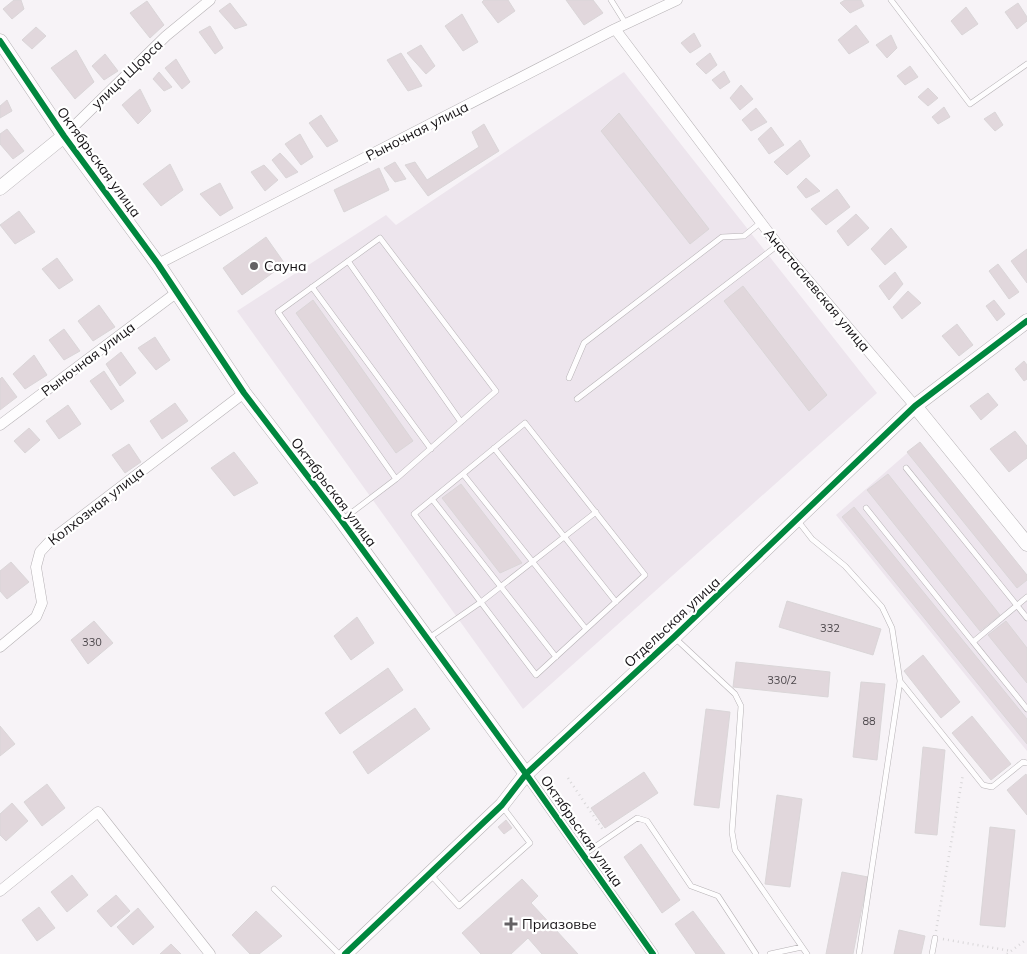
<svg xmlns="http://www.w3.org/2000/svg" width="1027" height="954" viewBox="0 0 1027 954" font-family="Mulish,sans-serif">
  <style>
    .built { fill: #ede5ed }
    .building { fill: #e1d7dc; stroke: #dad6d8 }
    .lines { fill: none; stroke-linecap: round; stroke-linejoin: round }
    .lane-casing { stroke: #b6b2b5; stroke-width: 6 }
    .street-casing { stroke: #b6b2b5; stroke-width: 11 }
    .secondary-casing { stroke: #b6b2b5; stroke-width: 15 }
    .path { stroke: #d8d6d8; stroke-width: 2.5; stroke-dasharray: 1 4; stroke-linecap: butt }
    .lane { stroke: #fefdfe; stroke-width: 5 }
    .street { stroke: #fefdfe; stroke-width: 10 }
    .secondary { stroke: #fefdfe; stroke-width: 14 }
    .cycleway-casing { stroke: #fff; stroke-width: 9 }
    .cycleway { stroke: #00873e; stroke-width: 6 }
    .poi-dot { fill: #646164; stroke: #fff; stroke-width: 2 }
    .labels { text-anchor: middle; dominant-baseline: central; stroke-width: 4.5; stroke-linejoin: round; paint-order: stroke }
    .number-label { font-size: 11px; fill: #4b464a }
    .street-label { font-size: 14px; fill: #151215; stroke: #fff }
    .poi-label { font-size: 14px; fill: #151215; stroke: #fff; text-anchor: start }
  </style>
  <rect width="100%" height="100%" fill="#f7f3f7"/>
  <path class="built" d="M624,72L877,393L523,709L237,311L386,215L396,225Z
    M920,442L1027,575V751L836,515Z"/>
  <path class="building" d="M14,0H21L24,9L12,19L3,9Z
    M484,0H508L515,11L498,23L482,2Z
    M566,0H593L603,13L584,25Z
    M845,0H861L864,6L850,13L840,3Z
    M147,1L164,25L150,38L130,13Z
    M230,3L247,25L235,29L219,11Z
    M1018,3L1027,17V21L1017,29L1005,12Z
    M966,7L978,24L962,35L951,21Z
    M462,14L478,42L463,51L445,26Z
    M856,25L869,42L849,54L838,40Z
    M210,26L223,48L215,54L199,32Z
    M36,27L46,36L32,49L22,40Z
    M694,33L701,46L690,53L681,43Z
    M891,35L897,48L887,58L876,45Z
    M421,45L435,66L426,74L407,53Z
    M76,50L94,82L75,99L51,68Z
    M401,53L422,86L408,91L387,60Z
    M710,53L717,65L706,74L696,64Z
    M105,54L118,71L104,80L92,66Z
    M176,59L190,82L182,89L165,68Z
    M910,66L918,77L905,85L897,76Z
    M724,71L730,82L720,89L712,80Z
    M159,72L172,87L164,91L153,79Z
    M741,85L753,99L740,110L730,98Z
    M928,88L938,98L928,106L918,97Z
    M140,89L151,111L138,124L122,105Z
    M7,100L12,111L0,118V106Z
    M944,107L950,117L938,124L932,117Z
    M756,108L767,122L751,131L742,120Z
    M995,112L1003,125L995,131L984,119Z
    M619,113L709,229L690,244L601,131Z
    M321,115L338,141L327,147L309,123Z
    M484,124L499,151L428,196L405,165L415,162L427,180L479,147L472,132Z
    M771,127L784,145L769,154L758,139Z
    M7,129L24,151L13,159L0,144V134Z
    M300,134L313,157L301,165L285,144Z
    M800,140L810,156L787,175L774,162Z
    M280,153L298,172L286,178L272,160Z
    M395,162L406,179L395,182L384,168Z
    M170,164L183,190L161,206L143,184Z
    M264,165L278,180L265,191L251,172Z
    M379,168L389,190L344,212L334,190Z
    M806,178L820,191L806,198L797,187Z
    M220,183L233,208L220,216L200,194Z
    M837,189L850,207L826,225L811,209Z
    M19,211L35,232L15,244L0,225Z
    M856,214L869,228L848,246L837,231Z
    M891,228L907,247L885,265L871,249Z
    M266,237L285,264L242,295L223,268Z
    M1027,249V283L1011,261Z
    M57,258L73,280L59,289L42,269Z
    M998,264L1019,292L1009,299L989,271Z
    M895,272L903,284L889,300L879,286Z
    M743,286L827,395L809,411L724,301Z
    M908,291L921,303L902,319L893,307Z
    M313,300L413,441L396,453L296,313Z
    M994,300L1005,314L997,321L986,306Z
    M99,305L115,327L93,341L78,321Z
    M957,324L973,345L959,356L942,336Z
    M64,329L80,351L64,360L49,340Z
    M155,337L170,360L156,370L138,348Z
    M121,352L136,373L120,386L106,364Z
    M34,355L47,375L25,389L13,374Z
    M1024,361L1027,365V379L1024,381L1015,369Z
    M104,371L124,401L111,410L90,381Z
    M2,377L17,397L0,410V379Z
    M988,393L998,405L981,420L970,406Z
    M175,403L188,421L162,439L150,421Z
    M68,405L81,424L59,439L46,421Z
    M29,428L40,440L25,453L14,441Z
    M1015,431L1027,446V458L1009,472L990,449Z
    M920,442L1027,575V580L1017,588L907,452Z
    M129,444L141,462L125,473L112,455Z
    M234,452L258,483L234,496L211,468Z
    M888,474L1000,615L980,631L867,490Z
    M461,484L522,563L500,573L442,498Z
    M854,507L1027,719V744L842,517Z
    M11,562L29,582L7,599L0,591V571Z
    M787,601L881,629L873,655L779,627Z
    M357,617L374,643L351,660L334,636Z
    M94,621L113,643L88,664L71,640Z
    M1006,621L1027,648V683L988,635Z
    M923,655L960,702L941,718L904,671Z
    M736,662L830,672L828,697L733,687Z
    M388,668L403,690L340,734L325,713Z
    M861,682L885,684L877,760L853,757Z
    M415,708L430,729L368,774L353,752Z
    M706,709L730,712L719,808L694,805Z
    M972,716L1011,764L991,780L952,733Z
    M0,726L15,744L0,756Z
    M923,747L945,750L937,835L915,833Z
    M644,772L658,793L605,828L591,808Z
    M1026,774L1027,776V815L1007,790Z
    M47,784L65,808L42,826L24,802Z
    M777,795L802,799L790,887L765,884Z
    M12,803L28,821L6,841L0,835V814Z
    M506,820L512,828L504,834L498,827Z
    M990,827L1015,830L1005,927L980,925Z
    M641,844L680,900L662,913L624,857Z
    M842,872L868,877L853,954H826Z
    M72,875L88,895L67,912L51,892Z
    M522,879L538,896L531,903L578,954H542L528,938L511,954H481L462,933Z
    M116,895L130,911L111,927L97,911Z
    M39,907L55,928L37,941L22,920Z
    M138,908L154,927L133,945L117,927Z
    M256,911L282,936L259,954H250L232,935Z
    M693,911L725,954H696L675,924Z
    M899,930L925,936L921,954H894Z
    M171,944L181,954H160Z"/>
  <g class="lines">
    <defs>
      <path id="lane" d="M611,0L626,24
        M891,0L970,104L1027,64
        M348,261L461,422
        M312,287L431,449
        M569,378L584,343L722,237L744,236L760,223
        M577,399L778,245
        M525,423L645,575L536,675L414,514Z
        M494,448L616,602
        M906,468L1027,618
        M463,474L586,629
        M432,499L556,657
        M866,508L973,642
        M342,520L396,479L496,391L380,238L278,312L396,479
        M798,521L812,539L845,566L882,607L892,628L900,681L983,785L992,787L1023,762L1027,763
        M1027,597L973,642L1027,709
        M429,638L481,602L596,512
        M675,638L735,694L741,706L732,832L735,850L807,954
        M583,855L637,818L647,821L691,886L718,896L756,954
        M431,875L459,906L530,843L502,806
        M274,889L339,954
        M770,954L802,947
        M859,954L900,681
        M932,954L935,938"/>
      <path id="street" d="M615,29L778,245L915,406
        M64,136L166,36L210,0
        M158,264L615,29L677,0
        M0,425L176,293
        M0,647L36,617L42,603L36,567L40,552L51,540L244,393
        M526,774L653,954
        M0,891L98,812L210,954"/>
      <path id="secondary" d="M0,41L64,136L158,264L244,393L341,520L526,774
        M0,188L64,136
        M915,406L1027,544
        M345,954L502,805L526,774L674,637L915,406L1027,321"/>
    </defs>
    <use href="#lane" class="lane-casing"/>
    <use href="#street" class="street-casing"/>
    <use href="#secondary" class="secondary-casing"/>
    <path class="path" d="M568,778L603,830
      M936,931L963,774
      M943,939L1011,951
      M1007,954L1027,939"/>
    <use href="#lane" class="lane"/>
    <use href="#street" class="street"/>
    <use href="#secondary" class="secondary"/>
    <defs>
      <path id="cycleway" d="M0,41L64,136L158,264L244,393L341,520L526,774L653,954
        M345,954L502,805L526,774L674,637L915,406L1027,321"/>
    </defs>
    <use href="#cycleway" class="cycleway-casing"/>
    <use href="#cycleway" class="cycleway"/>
  </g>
  <g class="poi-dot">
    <circle cx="254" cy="266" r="5"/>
    <path d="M508.5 916.5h5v5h5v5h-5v5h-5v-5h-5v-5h5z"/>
  </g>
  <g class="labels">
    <g class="number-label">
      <text x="830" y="628">332</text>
      <text x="92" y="642">330</text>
      <text x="782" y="680">330/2</text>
      <text x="869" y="721">88</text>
    </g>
    <g class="street-label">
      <text transform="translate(127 74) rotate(-44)">улица Щорса</text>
      <text transform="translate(417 131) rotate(-27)">Рыночная улица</text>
      <text transform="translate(99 162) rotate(54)">Октябрьская улица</text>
      <text transform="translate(817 290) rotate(50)">Анастасиевская улица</text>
      <text transform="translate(88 359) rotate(-37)">Рыночная улица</text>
      <text transform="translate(334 492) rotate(53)">Октябрьская улица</text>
      <text transform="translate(96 506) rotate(-38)">Колхозная улица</text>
      <text transform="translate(672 622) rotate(-43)">Отдельская улица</text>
      <text transform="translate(582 831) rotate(55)">Октябрьская улица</text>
    </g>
    <g class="poi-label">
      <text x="264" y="266">Сауна</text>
      <text x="522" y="924">Приазовье</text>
    </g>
  </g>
</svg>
